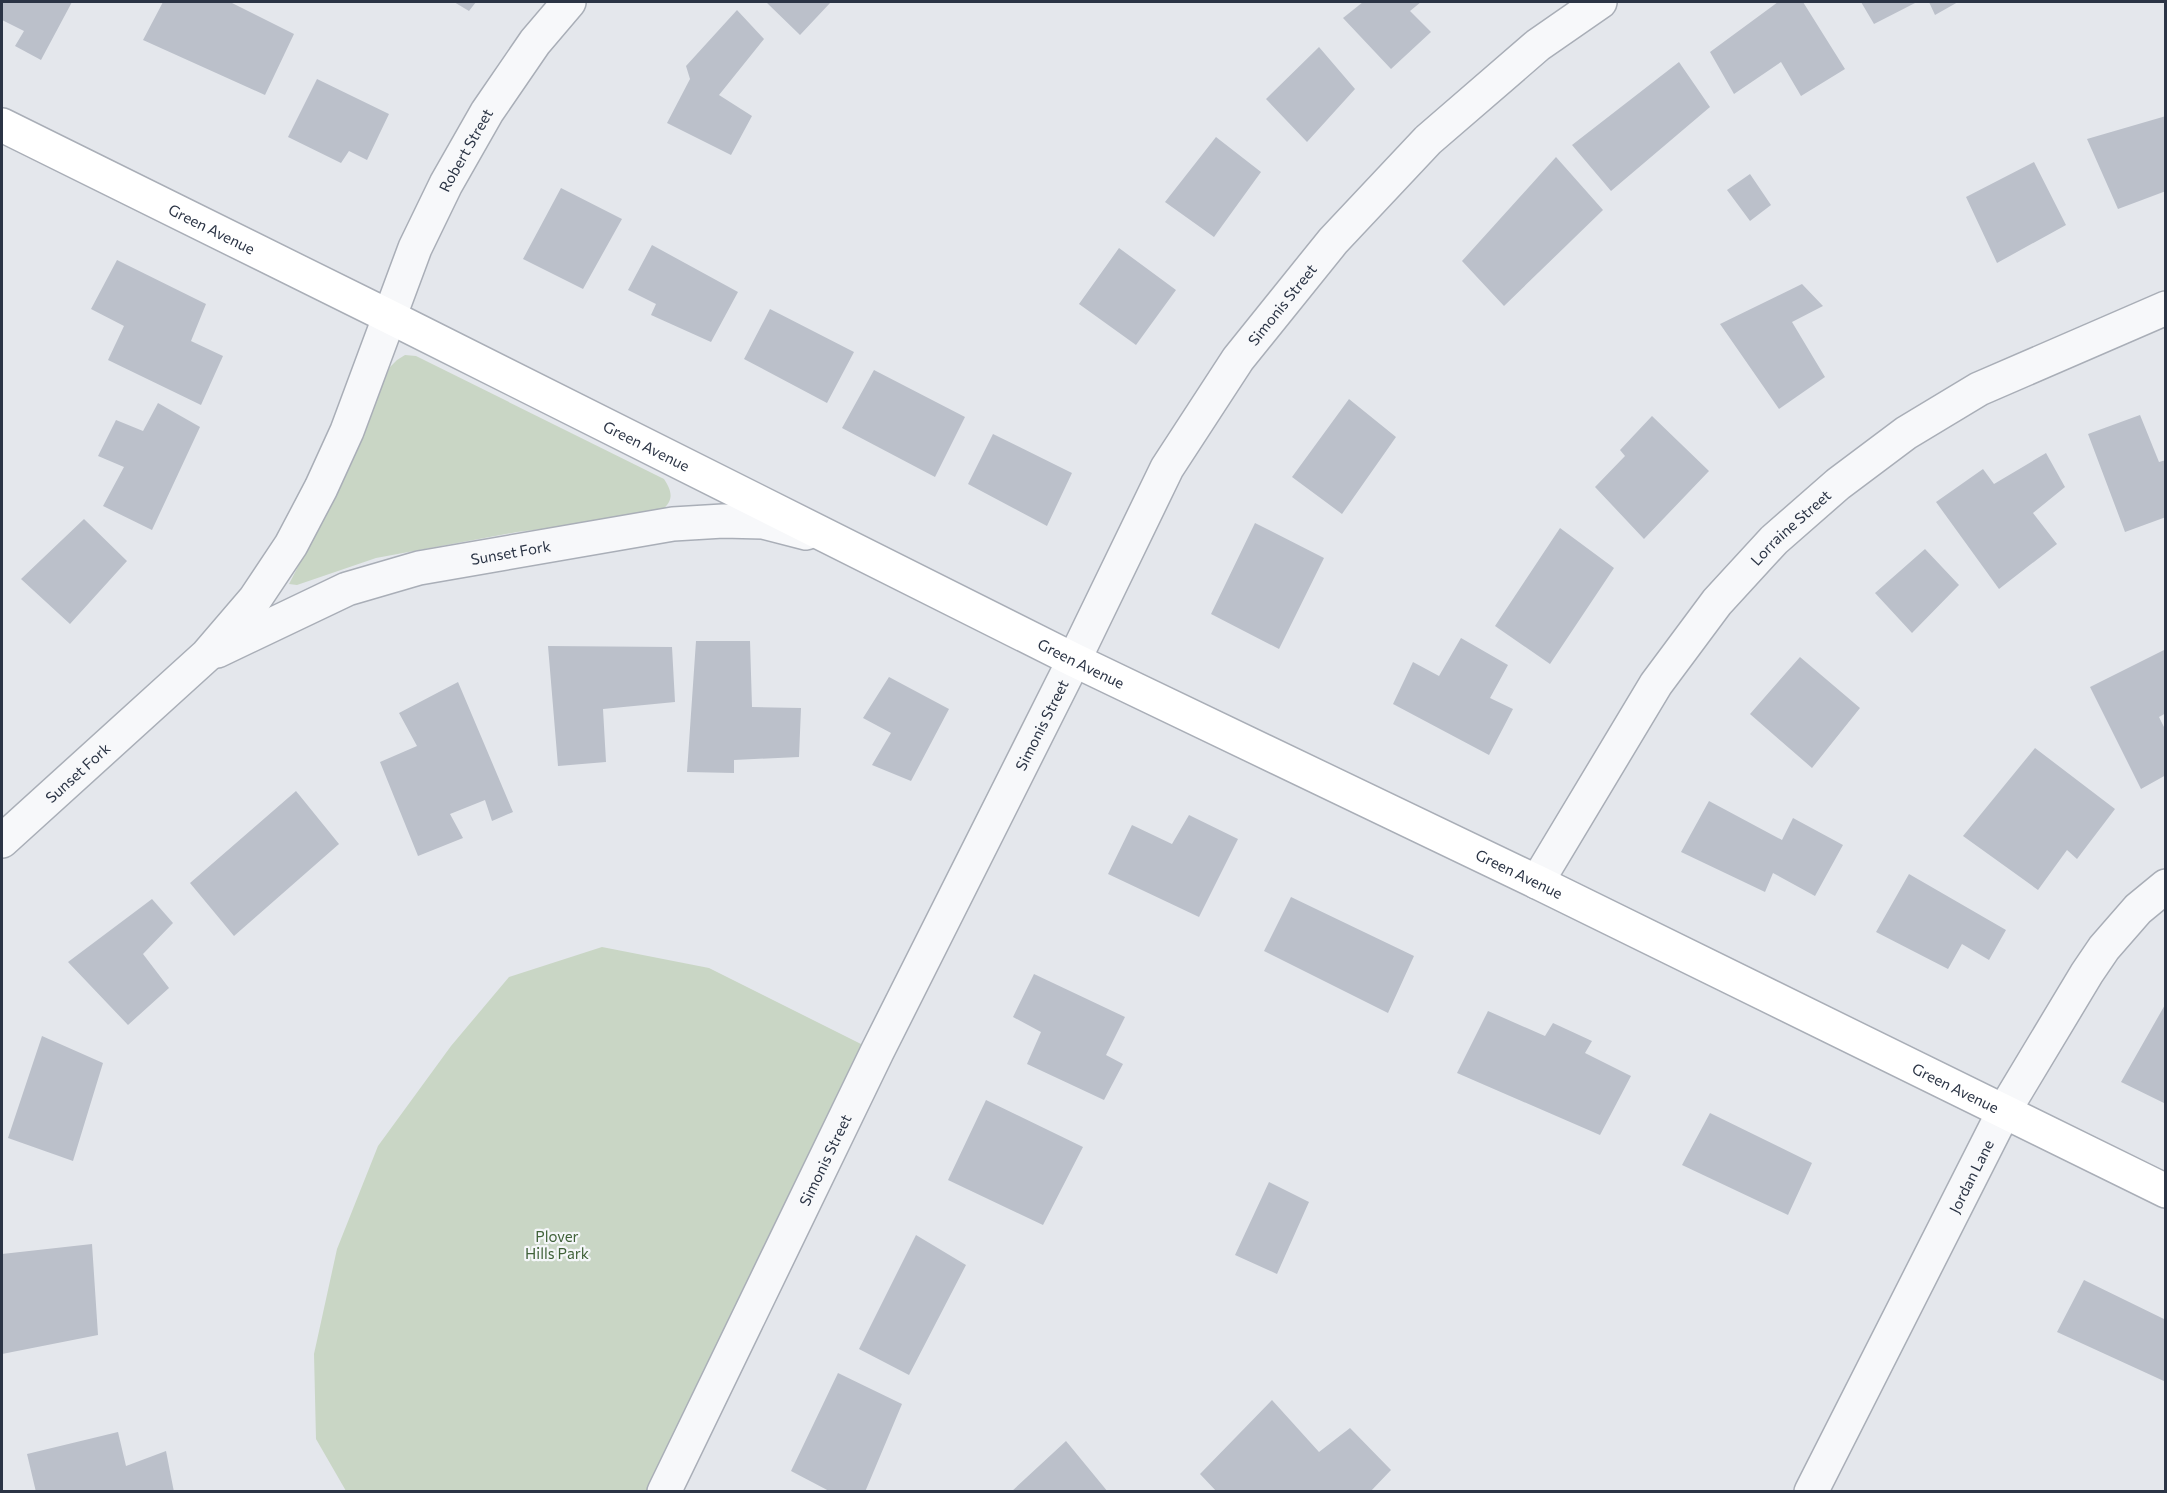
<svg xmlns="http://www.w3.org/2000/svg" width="2167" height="1493" viewBox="0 0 2167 1493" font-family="Commissioner,sans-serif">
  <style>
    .green { fill: #c9d6c5 }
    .building { fill: #bbc0ca }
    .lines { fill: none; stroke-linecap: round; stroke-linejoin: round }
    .street-casing { stroke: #a9aeb7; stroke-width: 36 }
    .secondary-casing { stroke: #a9aeb7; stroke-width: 36 }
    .street { stroke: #f7f8fa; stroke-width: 33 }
    .secondary { stroke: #fff; stroke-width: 33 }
    .labels { text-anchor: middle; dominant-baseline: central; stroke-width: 4.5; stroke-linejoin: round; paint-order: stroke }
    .street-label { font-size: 15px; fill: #2b3445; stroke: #f4f6f9 }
    .park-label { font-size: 15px; fill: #3f6138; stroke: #f4f6f9 }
  </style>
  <rect width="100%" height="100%" fill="#e4e7ec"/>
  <path class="green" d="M405,355L416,356L664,479C675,496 672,502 657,515L517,532L376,558L297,585L289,584L327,510L390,367L397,360Z
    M602,947L709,968L877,1052L664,1491H346L316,1439L314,1354L337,1249L378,1146L451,1046L509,977Z"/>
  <path class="building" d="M2,2H72L41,60L15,46L24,31L2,20Z
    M163,2H230L294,34L265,95L143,40Z
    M454,2H476L469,11Z
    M766,2H831L800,35Z
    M1363,2H1421L1410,11L1431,32L1391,69L1343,18Z
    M1778,2H1803L1845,69L1801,96L1781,62L1734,94L1710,52Z
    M1861,2H1917L1874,24Z
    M1929,2H1958L1935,15Z
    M737,10L764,39L719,95L752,116L731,155L667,123L690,79L686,66Z
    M1319,47L1355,89L1307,142L1266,99Z
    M1679,62L1710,107L1611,191L1572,145Z
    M317,79L389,114L367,160L349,151L341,163L288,137Z
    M2166,116V191L2118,209L2087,139Z
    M1216,137L1261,172L1214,237L1165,202Z
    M1556,157L1603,210L1504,306L1462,261Z
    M2034,162L2066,225L1997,263L1966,197Z
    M1750,174L1771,205L1750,221L1727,190Z
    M561,188L622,219L583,289L523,259Z
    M652,245L738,292L711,342L651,315L656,304L628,290Z
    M1119,248L1176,290L1136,345L1079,304Z
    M117,260L206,304L191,341L223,356L201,405L108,360L124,326L91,309Z
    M1802,284L1823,306L1792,322L1825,377L1779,409L1720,324Z
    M770,309L854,352L827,403L744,359Z
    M874,370L965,417L935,477L842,428Z
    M1349,399L1396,437L1342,514L1292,477Z
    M158,403L200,427L152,530L103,506L124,467L98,456L116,420L143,431Z
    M2140,415L2159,462L2166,460V517L2125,532L2088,434Z
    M1652,416L1709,471L1644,539L1595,487L1625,456L1620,450Z
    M993,434L1072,473L1047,526L968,484Z
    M2046,453L2065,487L2033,513L2057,544L1999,589L1936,502L1983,469L1994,484Z
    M84,519L127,561L70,624L21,579Z
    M1255,523L1324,558L1279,649L1211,614Z
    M1560,528L1614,568L1550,664L1495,626Z
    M1925,549L1959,585L1912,633L1875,593Z
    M1461,638L1508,665L1490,698L1513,709L1489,755L1393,704L1413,662L1439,676Z
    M696,641H750L752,707L801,708L799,757L734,760V773L687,772Z
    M548,646L672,647L675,702L603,709L606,762L558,766Z
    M2166,649V713L2159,717L2166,731V775L2141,789L2090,687Z
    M1800,657L1860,708L1812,768L1750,714Z
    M889,677L949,709L911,781L872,765L891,733L863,718Z
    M458,682L513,812L492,821L485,800L450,814L463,838L418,856L380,762L417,746L399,713Z
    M2035,748L2115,809L2077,859L2067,850L2038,890L1963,836Z
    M296,791L339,844L234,936L190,883Z
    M1709,801L1782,840L1793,818L1843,845L1815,896L1773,873L1765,892L1681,852Z
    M1189,815L1238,839L1199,917L1108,874L1132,825L1172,844Z
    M1909,874L2006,930L1989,960L1962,944L1948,969L1876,932Z
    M1291,897L1414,956L1388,1013L1264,951Z
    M152,899L173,923L143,954L169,988L128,1025L68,962Z
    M1034,974L1125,1017L1106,1055L1123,1064L1104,1100L1027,1064L1041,1032L1013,1017Z
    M2166,1003V1104L2121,1082Z
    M1488,1011L1545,1036L1553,1023L1592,1041L1585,1053L1631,1076L1600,1135L1457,1073Z
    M42,1036L103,1063L73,1161L8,1138Z
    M986,1100L1083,1147L1043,1225L948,1180Z
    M1710,1113L1812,1163L1788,1215L1682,1165Z
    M1269,1182L1309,1202L1277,1274L1235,1255Z
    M916,1235L966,1265L909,1375L859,1349Z
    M92,1244L98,1335L2,1354V1254Z
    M2084,1280L2166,1320V1382L2057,1332Z
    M838,1373L902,1404L865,1492H831L791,1471Z
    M1272,1400L1319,1452L1350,1428L1391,1470L1370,1492H1217L1200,1474Z
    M118,1432L126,1466L166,1451L174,1492H36L27,1454Z
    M1066,1441L1108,1492H1011Z"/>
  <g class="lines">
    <defs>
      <g id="street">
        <path id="s1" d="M217,651L347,589L419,568L673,524L723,521L763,522L806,533"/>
        <path id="s2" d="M2,841L207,655L255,599L291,545L321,488L347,431L415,248L446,184L487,112L535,42L569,2"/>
        <path id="s3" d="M1537,882L1656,684L1717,602L1774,540L1838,484L1906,433L1979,389L2166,308"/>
        <path id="s4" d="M664,1492L877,1052L1074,660L1167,468L1238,359L1333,241L1428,140L1538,45L1600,2"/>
        <path id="s5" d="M1811,1492L2004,1111L2087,973L2104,948L2138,909L2166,886"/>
      </g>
      <g id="secondary">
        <path id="s6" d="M2,125L388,316L1074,660L1537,882L2166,1191"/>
      </g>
    </defs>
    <use href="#street" class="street-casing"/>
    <use href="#secondary" class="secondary-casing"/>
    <use href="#street" class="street"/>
    <use href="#secondary" class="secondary"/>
  </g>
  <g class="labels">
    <g class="street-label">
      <text stroke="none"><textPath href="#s2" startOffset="848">Robert Street</textPath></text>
      <text stroke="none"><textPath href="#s6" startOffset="234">Green Avenue</textPath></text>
      <text stroke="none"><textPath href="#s4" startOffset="1341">Simonis Street</textPath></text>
      <text stroke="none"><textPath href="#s6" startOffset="720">Green Avenue</textPath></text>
      <text stroke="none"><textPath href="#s3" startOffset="438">Lorraine Street</textPath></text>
      <text stroke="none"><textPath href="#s1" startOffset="312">Sunset Fork</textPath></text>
      <text stroke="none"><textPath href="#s6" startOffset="1206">Green Avenue</textPath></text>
      <text stroke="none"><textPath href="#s4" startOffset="855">Simonis Street</textPath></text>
      <text stroke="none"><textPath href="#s2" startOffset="102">Sunset Fork</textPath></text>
      <text stroke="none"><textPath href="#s6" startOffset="1692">Green Avenue</textPath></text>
      <text stroke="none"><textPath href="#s6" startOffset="2178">Green Avenue</textPath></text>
      <text stroke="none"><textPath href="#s4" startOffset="369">Simonis Street</textPath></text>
      <text stroke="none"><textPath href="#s5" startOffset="354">Jordan Lane</textPath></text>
    </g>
    <g class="park-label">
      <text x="557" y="1236">Plover<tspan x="557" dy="17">Hills Park</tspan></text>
    </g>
  </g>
  <rect width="2167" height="1493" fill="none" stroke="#2b3445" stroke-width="6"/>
</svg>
